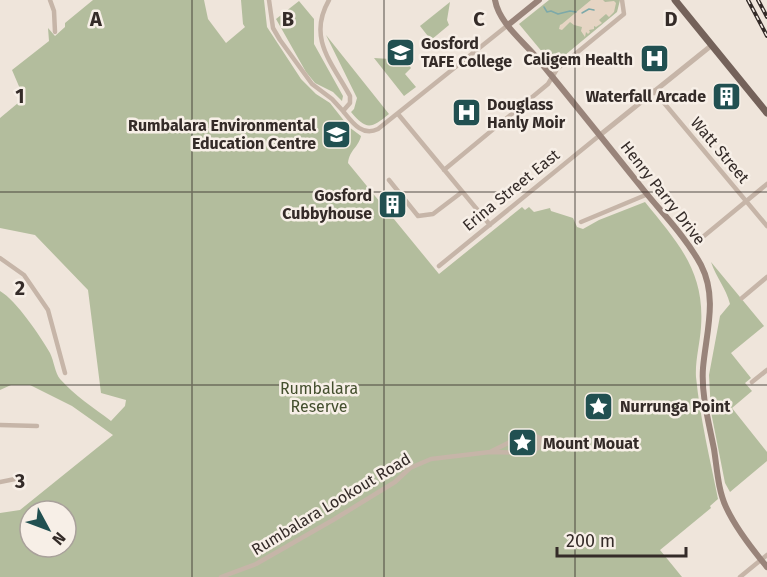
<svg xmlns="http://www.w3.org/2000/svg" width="767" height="577" viewBox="0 0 767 577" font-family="'Fira Sans',sans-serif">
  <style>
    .green { fill: #b3bd9d; fill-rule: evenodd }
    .plaza { fill: #e6d5c4 }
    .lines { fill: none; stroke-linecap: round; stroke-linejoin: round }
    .stream { stroke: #7da9a9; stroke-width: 1.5 }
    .minor { stroke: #c6b5a8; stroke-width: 4.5 }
    .tertiary { stroke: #c6b5a8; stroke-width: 5 }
    .secondary { stroke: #99847a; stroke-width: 6 }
    .primary { stroke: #74625a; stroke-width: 7 }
    .rail-casing { stroke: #342b28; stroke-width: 4 }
    .rail { stroke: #f7efe7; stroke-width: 1.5; stroke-dasharray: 4.5; stroke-linecap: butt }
    .grid { fill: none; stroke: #342b28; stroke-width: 1.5; stroke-opacity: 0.55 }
    .labels { text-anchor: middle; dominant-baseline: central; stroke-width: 5; stroke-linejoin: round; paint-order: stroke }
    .poi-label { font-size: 16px; font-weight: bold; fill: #342b28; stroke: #f7efe7; text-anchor: start }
    .street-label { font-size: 16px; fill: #342b28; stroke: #f7efe7 }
    .park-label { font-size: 16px; fill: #444f2e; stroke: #f7efe7 }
    .grid-label { font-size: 20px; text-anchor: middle; font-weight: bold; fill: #342b28; stroke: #f7efe7; stroke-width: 5; stroke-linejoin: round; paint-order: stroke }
  </style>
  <rect width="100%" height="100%" fill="#efe5db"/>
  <path class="green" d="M93,0H204L208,19L226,43L245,27L243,24L241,0H264L267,27L301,79L316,94L330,103L349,127L361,136C358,148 350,149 348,163L439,274L522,207L525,210L529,207L534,212L550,208L551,211L573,218L577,227L583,229L599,220L645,202C678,243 705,271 701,327C700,343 695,361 696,377C700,418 710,459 718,499L710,506L711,508L660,550L682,577H0V513L20,510L113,435L72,406L30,385H11L0,390V291C17,301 40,336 50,353C54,361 55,373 60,379C74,395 94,408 111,421L125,406L126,400L101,393L88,290L35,235L0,228V118L24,98L12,70L49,41L48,28L55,36L65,27V23ZM30,511H66V547H30Z
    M549,0H620L617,12L553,65L519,24Z
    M299,1L314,19V44L343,96L342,101L333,92L315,83L306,72L276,19Z
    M450,2L447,20L449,25L431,40L420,26Z
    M326,35L389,114C371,129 366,130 351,112L354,109L357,98Z
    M374,58L405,60L411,68L405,74L416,87L404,96Z
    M711,262L764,326L731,353L751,378L745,383L752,391L732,408L767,452V461L730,492L725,483L711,412L709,375L720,316L730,304C726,288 716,277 711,262Z"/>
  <path class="plaza" d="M591,0H603L605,2L614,1L616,3L614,12L609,17L606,14L599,20L602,23L596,27L594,26V29L589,30L590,32L588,34L586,32L585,37L581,31L582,27L574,25L570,22L562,30L559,29L560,25L562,24Z"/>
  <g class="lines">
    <path class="stream" d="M544,7L547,12L551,11L558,14L570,11L576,12
      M582,13L589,9L594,10"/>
    <path class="minor" d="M50,0L54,11L55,32
      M269,0L273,28L280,40L312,84L332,99L343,111L350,103V96C332,63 307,38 329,0
      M654,91L767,226
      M343,111C352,122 362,137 378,129L508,25
      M398,114L490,225
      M444,170L548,84L557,69L624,14L622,0
      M389,180L418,216L433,214L462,192
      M581,222L648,194
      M704,236L767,184
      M0,258L24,275L48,310L65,373
      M439,266L600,135
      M742,298L767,277
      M752,382L767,370
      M0,425L37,426
      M0,482L20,478
      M221,577L256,564L333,520L395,482L410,468L431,459L490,452L514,440L531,434L540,438L538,448L528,453L490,452
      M740,577L767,555"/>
    <path class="tertiary" d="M600,135L712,45"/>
    <path class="secondary" d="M495,0C499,23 523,41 537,58C574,103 610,148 646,193C665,216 687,239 701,265C718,298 706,333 703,368C701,395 709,423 714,449C717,468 718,490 726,507C736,529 752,549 767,567
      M508,25L539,0"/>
    <path class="primary" d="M675,0L767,113"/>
    <defs>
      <path id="rail" d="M748,0L767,36
        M758,0L767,17"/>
    </defs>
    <use href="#rail" class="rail-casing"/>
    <use href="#rail" class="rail"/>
  </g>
  <path class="grid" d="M192,0V577M384,0V577M575,0V577M0,192H767M0,385H767"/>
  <defs>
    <symbol id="university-square" viewBox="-11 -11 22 22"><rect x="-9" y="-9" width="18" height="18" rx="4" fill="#215051" stroke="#f7efe7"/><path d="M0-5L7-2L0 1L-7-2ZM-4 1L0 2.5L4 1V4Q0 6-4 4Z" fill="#fff"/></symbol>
    <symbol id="hospital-square" viewBox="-11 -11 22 22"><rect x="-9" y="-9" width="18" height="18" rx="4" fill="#215051" stroke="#f7efe7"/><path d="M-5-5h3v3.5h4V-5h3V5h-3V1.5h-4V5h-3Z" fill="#fff"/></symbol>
    <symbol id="building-square" viewBox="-11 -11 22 22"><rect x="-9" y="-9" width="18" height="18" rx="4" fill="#215051" stroke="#f7efe7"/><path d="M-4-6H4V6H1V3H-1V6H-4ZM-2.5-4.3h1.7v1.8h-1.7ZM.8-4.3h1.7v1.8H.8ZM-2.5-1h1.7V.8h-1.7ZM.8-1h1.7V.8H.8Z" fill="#fff"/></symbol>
    <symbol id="school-square" viewBox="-11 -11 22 22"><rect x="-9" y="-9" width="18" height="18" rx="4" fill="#215051" stroke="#f7efe7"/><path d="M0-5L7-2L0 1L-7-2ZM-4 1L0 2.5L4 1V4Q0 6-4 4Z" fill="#fff"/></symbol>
    <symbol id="sight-square" viewBox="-11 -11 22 22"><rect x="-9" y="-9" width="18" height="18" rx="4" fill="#215051" stroke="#f7efe7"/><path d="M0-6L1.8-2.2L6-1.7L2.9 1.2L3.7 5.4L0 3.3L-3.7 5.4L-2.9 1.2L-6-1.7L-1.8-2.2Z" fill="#fff"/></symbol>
  </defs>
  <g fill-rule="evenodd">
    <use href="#university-square" x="384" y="36" width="33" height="33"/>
    <use href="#hospital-square" x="638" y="42" width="33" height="33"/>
    <use href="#building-square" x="710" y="80" width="33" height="33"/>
    <use href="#hospital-square" x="450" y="96" width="33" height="33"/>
    <use href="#school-square" x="320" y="118" width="33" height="33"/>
    <use href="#building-square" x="376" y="188" width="33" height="33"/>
    <use href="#sight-square" x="582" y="390" width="33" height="33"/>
    <use href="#sight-square" x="506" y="426" width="33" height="33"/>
  </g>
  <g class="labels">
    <g class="poi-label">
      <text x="421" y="43">Gosford<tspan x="421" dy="18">TAFE College</tspan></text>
      <text x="633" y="59" text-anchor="end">Caligem Health</text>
      <text x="706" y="96" text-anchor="end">Waterfall Arcade</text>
      <text x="487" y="104">Douglass<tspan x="487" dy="18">Hanly Moir</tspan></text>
      <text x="316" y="125" text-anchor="end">Rumbalara Environmental<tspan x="316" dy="18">Education Centre</tspan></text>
      <text x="372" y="195" text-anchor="end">Gosford<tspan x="372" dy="18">Cubbyhouse</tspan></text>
      <text x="620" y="406">Nurrunga Point</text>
      <text x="543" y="443">Mount Mouat</text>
    </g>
    <g class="street-label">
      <text transform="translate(720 150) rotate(50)">Watt Street</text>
      <text transform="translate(511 190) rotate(-39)">Erina Street East</text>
      <text transform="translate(663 193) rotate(52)">Henry Parry Drive</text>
      <text transform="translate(331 504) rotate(-31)">Rumbalara Lookout Road</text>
    </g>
    <g class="park-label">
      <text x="319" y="388">Rumbalara<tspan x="319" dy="18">Reserve</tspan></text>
    </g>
  </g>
  <g class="grid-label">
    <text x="96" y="26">A</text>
    <text x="288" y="26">B</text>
    <text x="479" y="26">C</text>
    <text x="671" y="26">D</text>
    <text x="20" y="103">1</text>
    <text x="20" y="295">2</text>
    <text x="20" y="488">3</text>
  </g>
  <g transform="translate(48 529) rotate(131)"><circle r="28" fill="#f7efe7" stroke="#a9a19b" stroke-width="1.5"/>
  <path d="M0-4.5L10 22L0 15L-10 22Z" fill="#215051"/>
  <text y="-9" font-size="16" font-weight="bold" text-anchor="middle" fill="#342b28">N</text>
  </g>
  <path d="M557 547v9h129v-9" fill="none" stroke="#342b28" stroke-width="3"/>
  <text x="566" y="547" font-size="18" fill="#342b28" stroke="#f7efe7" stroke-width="4.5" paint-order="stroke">200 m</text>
</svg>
